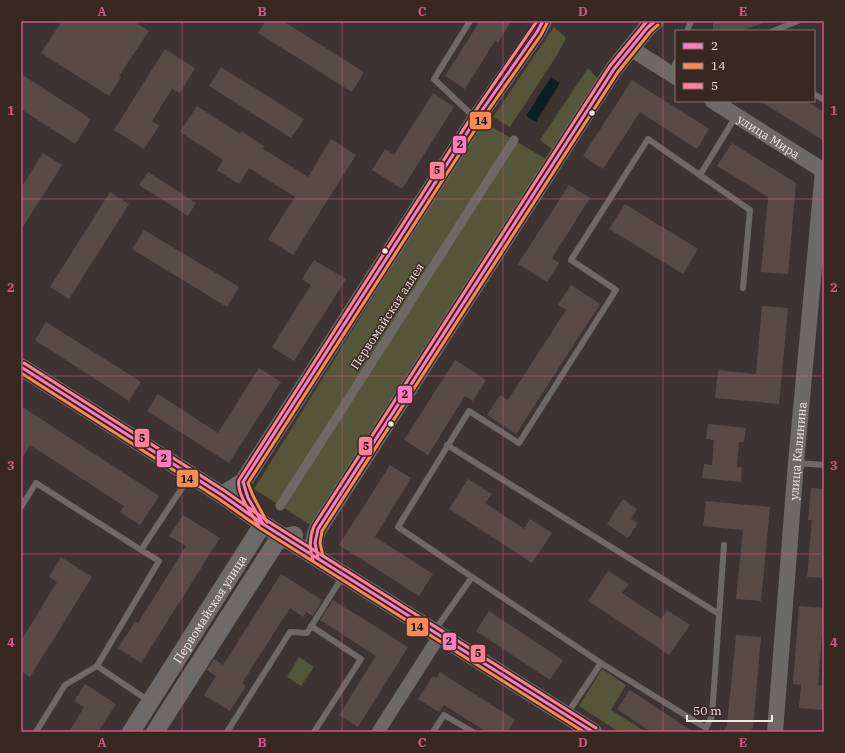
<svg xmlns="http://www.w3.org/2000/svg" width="845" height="753" viewBox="0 0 845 753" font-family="'IBM Plex Serif',serif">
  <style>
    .green { fill: #555639 }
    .water { fill: #0c1f23 }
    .building { fill: #584b46 }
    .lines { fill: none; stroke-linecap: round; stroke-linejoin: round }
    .service { stroke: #6f6966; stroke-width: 6 }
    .pedestrian { stroke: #6f6966; stroke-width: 9 }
    .minor { stroke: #6f6966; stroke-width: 13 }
    .tertiary { stroke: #6f6966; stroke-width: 16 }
    .secondary { stroke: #6d6a69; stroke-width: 18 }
    .bus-1-casing { stroke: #382822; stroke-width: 6 }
    .bus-2-casing { stroke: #382822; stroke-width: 6 }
    .bus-3-casing { stroke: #382822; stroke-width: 6 }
    .bus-1 { stroke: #fe7ac1; stroke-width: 3 }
    .bus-2 { stroke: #f98a56; stroke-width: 3 }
    .bus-3 { stroke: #ff8098; stroke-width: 3 }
    .grid { fill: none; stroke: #d05684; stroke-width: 1; stroke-opacity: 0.55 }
    .bus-dot { fill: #f2e7e3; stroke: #382822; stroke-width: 1.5 }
    .labels { text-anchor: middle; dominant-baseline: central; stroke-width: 3; stroke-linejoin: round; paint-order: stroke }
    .street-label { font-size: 12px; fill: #f2e7e3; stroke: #382822 }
    .line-badge { stroke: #382822; stroke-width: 1.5 }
    .pale-badge-label { font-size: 11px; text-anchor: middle; font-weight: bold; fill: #111 }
    .neatline { fill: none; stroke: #d05684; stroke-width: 1.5 }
    .grid-label { font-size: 13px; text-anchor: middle; font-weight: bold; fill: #d05684 }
  </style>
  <rect width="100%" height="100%" fill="#3d3431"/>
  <path class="green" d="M554,27L566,38L557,55L510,127L493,117Z
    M588,68L598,79L553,150L540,140Z
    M482,121L549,161L312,526L254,489Z
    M299,657L314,667L301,686L287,677Z
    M602,669L626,685L611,710L646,732H619L579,706Z"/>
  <path class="water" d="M551,77L560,83L536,122L526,116Z"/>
  <path class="building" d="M62,21H133L149,31L119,76L121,77L109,96L41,53Z
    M266,21H283L364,72L352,92L258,33Z
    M480,21H511L498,43L495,41L465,89L445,76Z
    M713,21H764L765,22L741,31H713Z
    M165,49L195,68L180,93L172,89L152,121L159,126L144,149L114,130Z
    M221,67L304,119L291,138L209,86Z
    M21,74L91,119L75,144L21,109Z
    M632,80L709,129L697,149L640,112L603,169L583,156Z
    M433,93L454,107L402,189L372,170L385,149L394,155Z
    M760,101H806L824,112V141Z
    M197,106L240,134L241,131L264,146L262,148L308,177L331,139L356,155L293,255L268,239L295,197L249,168L239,184L217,170L223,160L180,132Z
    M732,143L796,183L788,274L761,272L768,197L717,166Z
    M43,153L62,165L21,230V188Z
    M148,172L196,203L188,216L139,185Z
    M569,185L590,198L552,258L559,263L547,282L518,264Z
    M110,192L129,204L69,299L50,287Z
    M625,204L698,249L683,274L609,229Z
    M144,230L239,287L227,307L132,249Z
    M314,260L346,279L294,361L272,347L311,285L302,279Z
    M571,285L600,304L516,434L487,415L500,395L508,400L566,310L558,305Z
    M762,306L788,308L779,404L715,398L718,370L756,374Z
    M46,322L141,382L129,401L35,340Z
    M455,360L486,380L473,401L465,396L428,455L404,440Z
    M259,368L281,382L229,463L147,411L158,394L218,433Z
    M21,406L159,496L140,525L120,512L124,506L30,445L21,460Z
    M708,424L746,428L744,442H739L737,467H742L741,482L702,478L704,464L712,465L714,440L706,439Z
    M390,465L411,478L375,537L433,574L419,596L339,545Z
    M468,479L492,494L485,503L524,529L530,519L552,533L532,563L449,509Z
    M811,488L824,489V578L807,577L812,520H808Z
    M623,499L637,509L631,519L638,523L628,538L607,524Z
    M706,501L770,507L761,601L736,599L743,530L703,526Z
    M183,515L220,538L141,663L118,648L135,622L138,623L186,546L169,536Z
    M61,557L92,577L30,677L21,671V641L57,582L49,577Z
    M608,571L629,584L622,593L661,619L667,610L690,625L669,655L588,601Z
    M281,574L322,600L313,616L306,612L303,617L290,608L242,683L246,686L230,711L204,695L216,676L207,670L214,659L223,665Z
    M333,600L408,647L358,727L339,715L376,656L320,620Z
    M799,606L824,608L818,685L824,686V710L799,708L801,685L793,684Z
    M489,611L563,660L550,680L476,631Z
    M736,635L761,637L753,728L749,732H723L727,725Z
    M440,672L515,720L507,732H487L444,705L439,712L418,699L433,676L436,678Z
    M85,684L116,704L98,732H69L84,707L74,701Z
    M630,690L693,732H651L617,709Z"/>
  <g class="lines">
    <path class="service" d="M470,21L434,79L474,117
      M687,31L691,21
      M773,31L798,21
      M672,73L676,62
      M814,94L824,100
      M700,175L736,116
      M447,445L719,614
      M796,463L824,465
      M21,507L36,483L141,550
      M472,577L398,527L469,411L519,443L616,290L571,260L648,139L750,210L743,288
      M311,626L361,659L314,732
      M435,630L472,577L601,663L567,714
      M601,663L706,728L712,716L724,545
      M149,701L97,666L159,561L141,550L190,476
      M36,732L65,685L97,666
      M227,732L290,632L307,633L343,576
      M433,732L444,715L473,732"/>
    <path class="pedestrian" d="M280,506L514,140"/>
    <path class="minor" d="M378,732L440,635"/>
    <g class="tertiary">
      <path d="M630,48L676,77"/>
      <path id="s1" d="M713,101L824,171"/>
      <path id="s2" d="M775,732L796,463L823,171"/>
    </g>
    <g class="secondary">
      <path d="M21,367L222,495L263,524L593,732"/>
      <path d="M222,495L243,482L476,119L537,32L543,21"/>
      <path d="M318,558C314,547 313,539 318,529L614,69L647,28L655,21"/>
      <path id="s3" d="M131,732L263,524"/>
      <path d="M155,732L275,544L284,537L294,535"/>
    </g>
    <defs>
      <path id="bus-1" d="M21,367L222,495L263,524L593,732
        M263,524L248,498L243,482L476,119L537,32L543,21
        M318,558L315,543L318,529L614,69L647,28L655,21"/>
      <path id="bus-2" d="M21,373L219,499L260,528L584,732
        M267,522L253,496L248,483L480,122L541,35L547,23
        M323,556L320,543L322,531L618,72L651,31L658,25"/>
      <path id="bus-3" d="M24,363L225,491L266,520L596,728
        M259,526C252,515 236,493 239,480L472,116L537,21
        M313,560C309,548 309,538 314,526L610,66L647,21"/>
    </defs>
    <use href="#bus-1" class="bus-1-casing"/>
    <use href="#bus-2" class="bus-2-casing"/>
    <use href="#bus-3" class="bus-3-casing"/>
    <use href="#bus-1" class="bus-1"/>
    <use href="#bus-2" class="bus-2"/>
    <use href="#bus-3" class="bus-3"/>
  </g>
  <path class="grid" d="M182,21V732M342,21V732M503,21V732M663,21V732M21,199H824M21,376H824M21,554H824"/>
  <g class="bus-dot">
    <circle cx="592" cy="113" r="3.5"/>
    <circle cx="385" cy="251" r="3.5"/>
    <circle cx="391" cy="424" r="3.5"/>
  </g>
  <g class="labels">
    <g class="street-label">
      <text stroke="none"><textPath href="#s1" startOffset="66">улица Мира</textPath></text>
      <text transform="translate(387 316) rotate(-57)">Первомайская аллея</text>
      <text stroke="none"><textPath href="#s2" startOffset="282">улица Калинина</textPath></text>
      <text stroke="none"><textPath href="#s3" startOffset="146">Первомайская улица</textPath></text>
    </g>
  </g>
  <g class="line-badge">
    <rect x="469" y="111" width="23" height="19" rx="4" fill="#f98a56"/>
    <rect x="452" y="135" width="15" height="19" rx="4" fill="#fe7ac1"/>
    <rect x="429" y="161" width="16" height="19" rx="4" fill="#ff8098"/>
    <rect x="397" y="385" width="16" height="19" rx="4" fill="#fe7ac1"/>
    <rect x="134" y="428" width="16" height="20" rx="4" fill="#ff8098"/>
    <rect x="358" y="436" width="15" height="20" rx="4" fill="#ff8098"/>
    <rect x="156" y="449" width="16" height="19" rx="4" fill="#fe7ac1"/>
    <rect x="176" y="469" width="23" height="19" rx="4" fill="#f98a56"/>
    <rect x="406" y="617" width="23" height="20" rx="4" fill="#f98a56"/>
    <rect x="442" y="632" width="15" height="19" rx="4" fill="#fe7ac1"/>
    <rect x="470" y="644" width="16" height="19" rx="4" fill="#ff8098"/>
  </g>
  <g class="pale-badge-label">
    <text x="481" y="125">14</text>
    <text x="460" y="148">2</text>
    <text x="437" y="174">5</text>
    <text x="405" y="398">2</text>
    <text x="142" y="442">5</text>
    <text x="366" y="450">5</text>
    <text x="164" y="462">2</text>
    <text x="187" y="483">14</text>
    <text x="417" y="631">14</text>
    <text x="449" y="645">2</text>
    <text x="478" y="657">5</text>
  </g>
  <rect width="845" height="753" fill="none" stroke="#382822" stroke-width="44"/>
  <rect x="675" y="30" width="140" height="72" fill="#382822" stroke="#82746f"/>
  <rect x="683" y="43" width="20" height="6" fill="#fe7ac1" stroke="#82746f"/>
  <text x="711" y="50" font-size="12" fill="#f2e7e3">2</text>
  <rect x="683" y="63" width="20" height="6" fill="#f98a56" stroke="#82746f"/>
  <text x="711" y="70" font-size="12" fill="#f2e7e3">14</text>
  <rect x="683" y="83" width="20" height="6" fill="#ff8098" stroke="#82746f"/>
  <text x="711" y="90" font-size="12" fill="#f2e7e3">5</text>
  <path d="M687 715v6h85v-6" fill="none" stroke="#f2e7e3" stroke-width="2"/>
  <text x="693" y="715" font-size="12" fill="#f2e7e3" stroke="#382822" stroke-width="3" paint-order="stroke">50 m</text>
  <rect x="22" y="22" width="801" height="709" class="neatline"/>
  <g class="grid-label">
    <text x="102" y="16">A</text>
    <text x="262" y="16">B</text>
    <text x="422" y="16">C</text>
    <text x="583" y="16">D</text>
    <text x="743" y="16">E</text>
    <text x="11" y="115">1</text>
    <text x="834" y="115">1</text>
    <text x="11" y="292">2</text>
    <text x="834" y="292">2</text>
    <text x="11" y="470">3</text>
    <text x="834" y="470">3</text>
    <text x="11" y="647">4</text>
    <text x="834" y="647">4</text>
    <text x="102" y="747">A</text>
    <text x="262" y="747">B</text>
    <text x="422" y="747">C</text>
    <text x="583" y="747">D</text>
    <text x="743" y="747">E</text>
  </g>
</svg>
